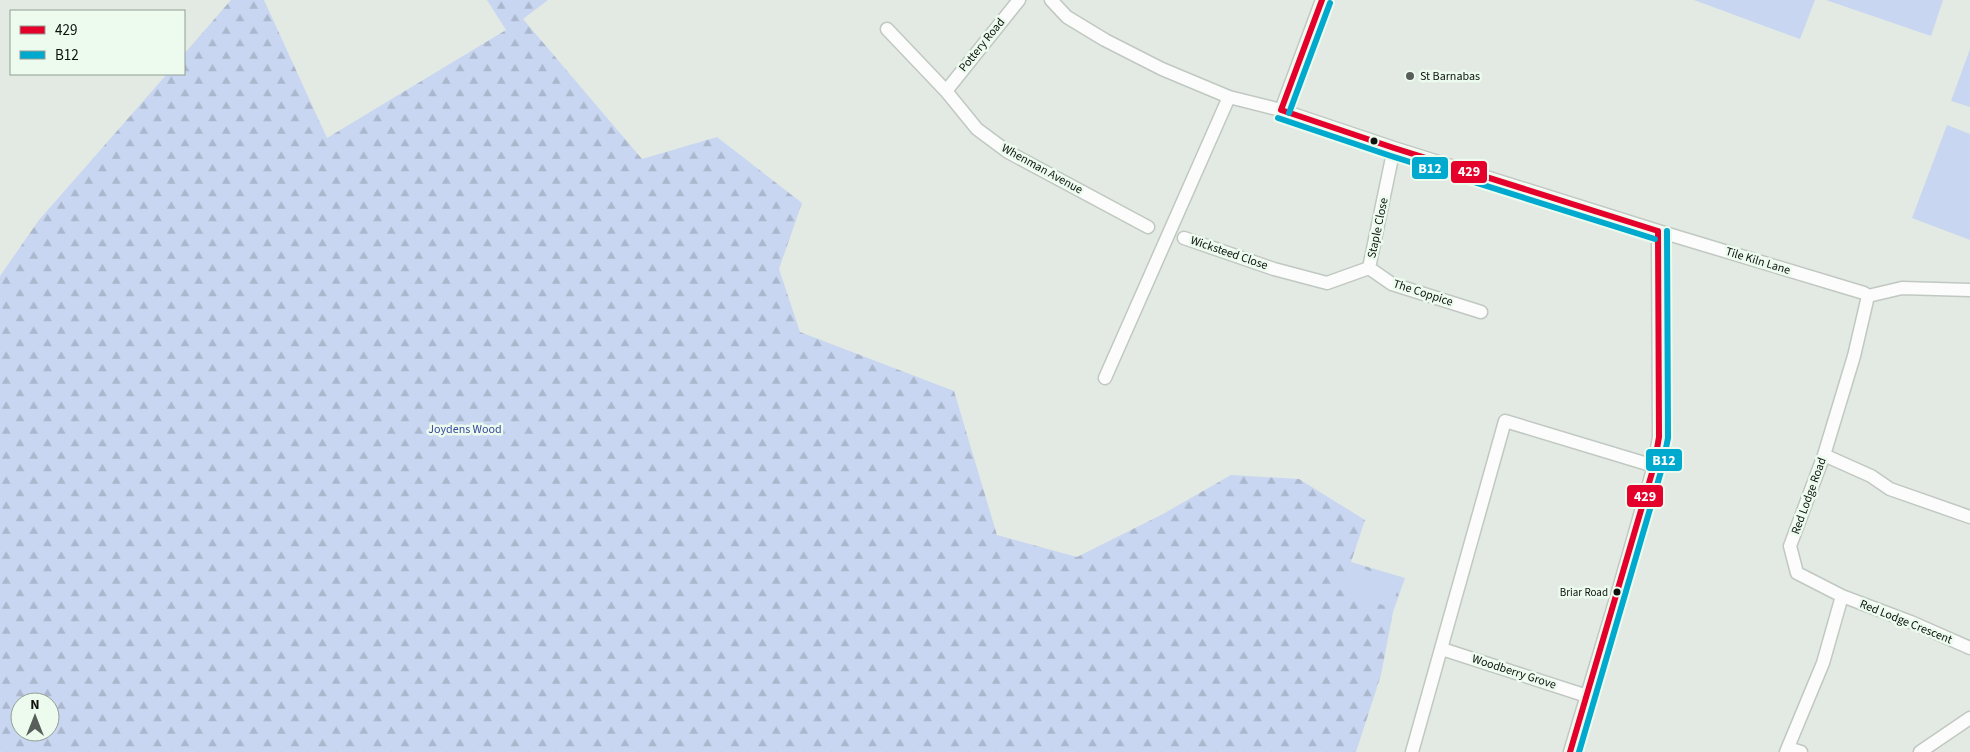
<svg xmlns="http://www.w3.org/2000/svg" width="1970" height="752" viewBox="0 0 1970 752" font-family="'Source Sans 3',sans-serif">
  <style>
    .forest { fill: url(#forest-firs); fill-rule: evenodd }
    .pitch { fill: #c8d6f1 }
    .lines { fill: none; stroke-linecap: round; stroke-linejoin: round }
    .minor-casing { stroke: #c1c8c2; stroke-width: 15 }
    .minor { stroke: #fbfcfb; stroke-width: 12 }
    .bus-1-casing { stroke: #ecfbed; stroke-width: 10 }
    .bus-2-casing { stroke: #ecfbed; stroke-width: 10 }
    .bus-1 { stroke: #e4002b; stroke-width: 6 }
    .bus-2 { stroke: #00a9ce; stroke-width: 6 }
    .poi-dot { fill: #585e59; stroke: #ecfbed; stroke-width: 2 }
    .bus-dot { fill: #0d120e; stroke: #ecfbed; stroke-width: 2 }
    .labels { text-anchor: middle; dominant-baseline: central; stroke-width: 5; stroke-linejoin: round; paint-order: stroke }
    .bus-label { font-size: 11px; fill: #0d120e; stroke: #ecfbed; text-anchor: end }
    .street-label { font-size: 12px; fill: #0d120e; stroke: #ecfbed }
    .poi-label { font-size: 12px; fill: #0d120e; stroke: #ecfbed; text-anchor: start }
    .park-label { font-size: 12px; fill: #384aa2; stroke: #ecfbed }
    .line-badge { stroke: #ecfbed; stroke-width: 2 }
    .badge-label { font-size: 14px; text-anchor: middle; font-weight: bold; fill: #fff }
  </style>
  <defs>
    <pattern id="forest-firs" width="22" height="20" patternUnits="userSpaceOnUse" patternTransform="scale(1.25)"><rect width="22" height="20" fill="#c8d6f1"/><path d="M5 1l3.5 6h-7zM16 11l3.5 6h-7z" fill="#abb7cd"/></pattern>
  </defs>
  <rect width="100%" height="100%" fill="#e2eae3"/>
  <path class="forest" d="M231,0H264L327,138L506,30L487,0H548L523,19L642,159L717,137L802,203L779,269L800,332L954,391L997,535L1077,557L1163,514L1231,475L1299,479L1365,520L1351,562L1405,578L1393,612L1381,675L1356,752H0V276L39,220L167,74H184V54ZM20,702H50V732H20Z"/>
  <path class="pitch" d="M1694,0H1815L1800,39Z
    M1826,0H1943L1931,36Z
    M1970,49V107L1951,101Z
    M1947,125L1970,134V240L1912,218Z
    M1349,564L1401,581L1391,608L1340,590Z"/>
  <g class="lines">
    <defs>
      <path id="minor" d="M1051,0L1067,17L1105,40L1162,69L1229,97L1281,110L1394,148L1658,231L1864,293L1868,296L1902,288L1970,290
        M887,29L946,91L977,129L1008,152L1148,227
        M946,91L1019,0
        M1281,110L1322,0
        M1184,238L1274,269L1327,283L1369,268
        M1369,268L1394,148
        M1369,268L1392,284L1481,312
        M1868,296L1854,356L1824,455L1790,546L1797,573L1842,596L1911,622L1970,648
        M1105,378L1229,97
        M1824,455L1871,476L1890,489L1970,517
        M1442,649L1587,696
        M1788,748L1801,752
        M1412,752L1505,421L1654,466
        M1570,752L1618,592L1654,466L1659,437L1658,231
        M1786,752L1823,663L1842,596
        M1920,752L1970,718"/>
    </defs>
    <use href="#minor" class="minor-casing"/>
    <use href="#minor" class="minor"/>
    <defs>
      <path id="bus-1" d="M1281,110L1394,148L1658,231
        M1281,110L1322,0
        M1570,752L1654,466L1659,437L1658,231"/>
      <path id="bus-2" d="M1289,113L1330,3
        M1278,118L1391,156L1655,239
        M1579,752L1662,468L1668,438L1667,231"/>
    </defs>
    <use href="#bus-1" class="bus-1-casing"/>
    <use href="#bus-2" class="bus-2-casing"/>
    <use href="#bus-1" class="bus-1"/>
    <use href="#bus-2" class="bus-2"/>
  </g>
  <circle class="poi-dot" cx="1410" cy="76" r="5"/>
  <g class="bus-dot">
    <circle cx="1374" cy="141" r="4.5"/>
    <circle cx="1617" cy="592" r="4.5"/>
  </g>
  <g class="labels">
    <g class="bus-label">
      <text x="1608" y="592">Briar Road</text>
    </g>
    <g class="street-label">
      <text transform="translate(982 45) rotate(-51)">Pottery Road</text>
      <text transform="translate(1042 169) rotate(29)">Whenman Avenue</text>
      <text transform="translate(1378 228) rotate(-78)">Staple Close</text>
      <text transform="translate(1229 253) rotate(19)">Wicksteed Close</text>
      <text transform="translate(1758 261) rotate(17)">Tile Kiln Lane</text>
      <text transform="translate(1423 293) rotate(18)">The Coppice</text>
      <text transform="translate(1809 496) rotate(-70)">Red Lodge Road</text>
      <text transform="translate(1906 622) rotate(22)">Red Lodge Crescent</text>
      <text transform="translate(1514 672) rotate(18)">Woodberry Grove</text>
    </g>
    <g class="poi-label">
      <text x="1420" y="76">St Barnabas</text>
    </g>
    <g class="park-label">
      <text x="465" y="429">Joydens Wood</text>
    </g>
  </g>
  <g class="line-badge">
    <rect x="1411" y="156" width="38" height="24" rx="5" fill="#00a9ce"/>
    <rect x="1450" y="160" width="38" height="24" rx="5" fill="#e4002b"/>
    <rect x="1645" y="448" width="38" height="24" rx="5" fill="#00a9ce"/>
    <rect x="1626" y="484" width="38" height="24" rx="5" fill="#e4002b"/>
  </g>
  <g class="badge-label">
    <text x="1430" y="173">B12</text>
    <text x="1469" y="176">429</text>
    <text x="1664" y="465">B12</text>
    <text x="1645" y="501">429</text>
  </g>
  <rect x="10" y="10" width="175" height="65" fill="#ecfbed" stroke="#939e94"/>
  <rect x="20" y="26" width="25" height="8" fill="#e4002b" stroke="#939e94"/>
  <text x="55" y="35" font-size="15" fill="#0d120e">429</text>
  <rect x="20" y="51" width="25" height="8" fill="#00a9ce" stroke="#939e94"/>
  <text x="55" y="60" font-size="15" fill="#0d120e">B12</text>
  <g transform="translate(35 717)"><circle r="24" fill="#ecfbed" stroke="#939e94"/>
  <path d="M0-4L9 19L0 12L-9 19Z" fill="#585e59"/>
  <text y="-8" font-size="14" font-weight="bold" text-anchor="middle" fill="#0d120e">N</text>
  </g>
</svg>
